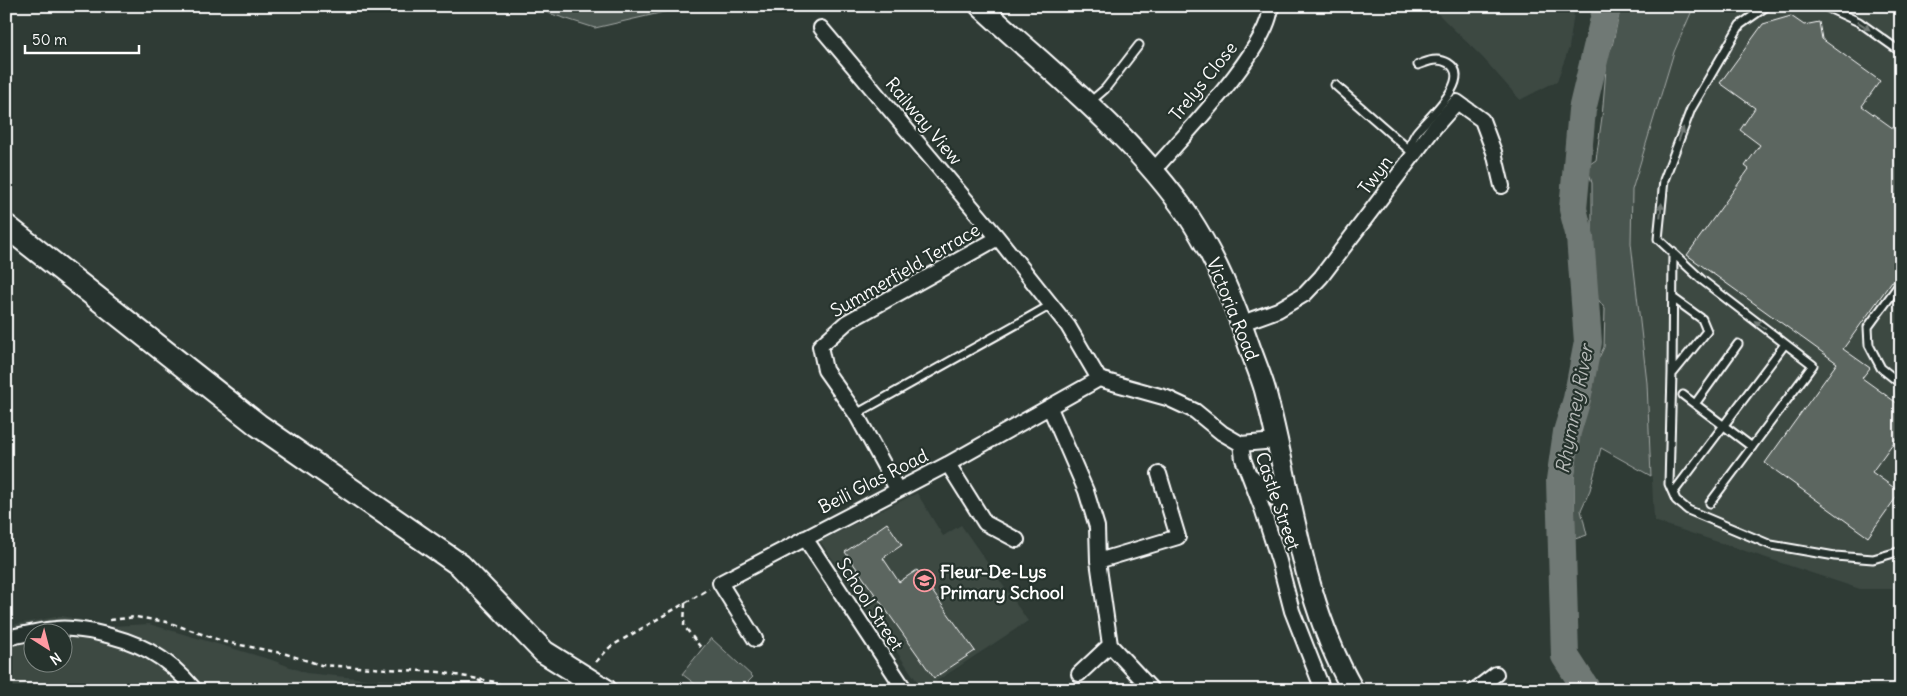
<svg xmlns="http://www.w3.org/2000/svg" width="1907" height="696" viewBox="0 0 1907 696" font-family="Delius,sans-serif">
  <style>
    .built { fill: #3c4842; fill-rule: evenodd }
    .green { fill: #4a544f; stroke: #a4aaa7 }
    .lines { fill: none; stroke-linecap: round; stroke-linejoin: round }
    .river { stroke: #707975; stroke-width: 28 }
    .building { fill: #5b6661; stroke: #fff }
    .lane-casing { stroke: #fff; stroke-width: 11 }
    .street-casing { stroke: #fff; stroke-width: 18 }
    .secondary-casing { stroke: #fff; stroke-width: 24 }
    .primary-casing { stroke: #fff; stroke-width: 26 }
    .path { stroke: #fff; stroke-width: 2.5; stroke-dasharray: 5 4; stroke-linecap: butt }
    .lane { stroke: #26332d; stroke-width: 7 }
    .street { stroke: #26332d; stroke-width: 14 }
    .secondary { stroke: #26332d; stroke-width: 20 }
    .primary { stroke: #26332d; stroke-width: 22 }
    .oneway { fill: #727a76 }
    .labels { text-anchor: middle; dominant-baseline: central; stroke-width: 4.5; stroke-linejoin: round; paint-order: stroke }
    .street-label { font-size: 18px; fill: #fff; stroke: #26332d }
    .poi-label { font-size: 18px; font-weight: bold; fill: #fff; stroke: #26332d; text-anchor: start }
    .water-label { font-size: 19px; font-style: italic; fill: #b8bcba; stroke: #26332d }
  </style>
  <rect width="100%" height="100%" fill="#2f3b35"/>
  <filter id="ink" filterUnits="userSpaceOnUse"><feTurbulence type="fractalNoise" baseFrequency=".02" numOctaves="2"/><feDisplacementMap in="SourceGraphic" scale="10" xChannelSelector="R" yChannelSelector="G"/><feConvolveMatrix kernelMatrix="1 2 1 2 8 2 1 2 1" color-interpolation-filters="sRGB"/></filter>
  <g filter="url(#ink)">
    <path class="built" d="M1430,6H1575L1569,48L1557,81L1520,100L1483,58Z
      M1694,6H1901V589H1860L1654,521L1647,383L1631,243L1632,190L1674,52Z
      M917,493L943,536L961,525L1028,621L923,690L820,541Z
      M62,616L111,626L149,624L272,660L306,673L367,679L457,682L469,690H6V626ZM32,634H62V664H32Z"/>
    <path class="green" d="M570,6H690L595,28L545,12L564,11Z
      M1621,6H1694L1674,52L1632,190L1631,243L1647,383L1651,476L1601,448L1590,490L1581,510L1587,535L1575,539L1574,479L1581,421L1592,392L1596,364L1604,347L1605,309L1595,295L1592,232V183L1587,166L1596,160L1602,117L1607,57L1612,46Z
      M711,638L753,677L740,690H703L682,674Z"/>
    <g class="lines">
      <path class="river" d="M1587,690L1565,656L1560,480L1567,432L1577,399L1588,342L1580,237L1573,209L1582,110L1607,6"/>
    </g>
    <path class="building" d="M1791,16L1804,25L1819,22L1822,39L1880,81L1862,106L1901,134V272L1894,282L1892,281L1843,349L1870,368L1862,378L1901,406V432L1872,472L1900,492L1868,537L1765,463L1837,363L1687,255L1749,169L1745,166L1760,145L1740,130L1755,108L1720,83L1763,24Z
      M887,523L902,545L883,558L899,582L917,570L975,651L934,678L845,552Z"/>
    <g class="lines">
      <defs>
        <path id="lane" d="M1824,6L1859,22L1901,52
          M1335,85L1414,154
          M1090,102L1105,89L1139,45
          M1414,154L1411,144C1412,140 1414,136 1416,133C1425,120 1475,79 1448,63C1438,57 1428,61 1418,65
          M1673,252L1672,373L1669,484L1676,500L1688,510L1771,545L1835,556L1873,559L1901,551
          M1901,282L1868,327L1869,345L1881,368L1901,384
          M1673,373L1707,331L1702,319L1673,298
          M1683,395L1752,447
          M1695,404L1738,344
          M856,414L1051,305
          M1673,493L1785,344
          M1710,503L1813,365L1702,280L1658,239L1664,180L1691,109L1740,25L1767,6"/>
        <path id="street" d="M821,28L998,238L1068,326L1099,379
          M1153,171C1183,136 1269,49 1271,6
          M1242,323L1278,310L1305,294L1321,277L1434,128L1457,102L1482,120L1494,152L1502,186
          M1099,379L1167,398L1195,411L1222,433L1241,444L1243,459L1263,511L1279,561L1292,611L1323,690
          M1050,408L1086,491L1097,527L1098,561L1110,645L1152,690
          M1241,444L1276,441
          M948,464L985,523L1017,540
          M1251,476L1292,514
          M897,489L856,414L825,370L820,346L847,322L998,238
          M805,538L905,690
          M1098,561L1178,537L1159,474
          M6,638C22,635 39,630 56,629C68,627 82,630 94,632C137,641 166,655 195,690
          M755,639L720,583L948,464L1099,379
          M1079,674L1110,645
          M1475,690L1496,674"/>
        <path id="secondary" d="M980,6C1052,73 1133,135 1189,217C1216,258 1234,302 1250,348C1255,362 1261,376 1265,390C1292,491 1300,597 1353,690"/>
        <path id="primary" d="M6,226L258,425L460,565L544,652L605,690"/>
      </defs>
      <use href="#lane" class="lane-casing"/>
      <use href="#street" class="street-casing"/>
      <use href="#secondary" class="secondary-casing"/>
      <use href="#primary" class="primary-casing"/>
      <path class="path" d="M685,603L684,626L702,649
        M110,620L136,617L167,622L225,642L286,654L321,665L439,672L495,682L510,690
        M596,662L610,647L709,589
        M478,680L491,690"/>
      <use href="#lane" class="lane"/>
      <use href="#street" class="street"/>
      <use href="#secondary" class="secondary"/>
      <use href="#primary" class="primary"/>
    </g>
    <defs><path id="oneway-solid" d="M-6-.8H1V-3.2L6.5 0L1 3.2V.8H-6Z" transform="scale(1.25)"/></defs>
    <g class="oneway">
      <use href="#oneway-solid" transform="translate(1864 26) rotate(34)"/>
      <use href="#oneway-solid" transform="translate(1681 134) rotate(-70)"/>
      <use href="#oneway-solid" transform="translate(1661 210) rotate(-84)"/>
      <use href="#oneway-solid" transform="translate(1760 325) rotate(-143)"/>
    </g>
  </g>
  <defs>
    <symbol id="school-ring" viewBox="-11 -11 22 22"><circle r="9.5" fill="#26332d" stroke="#ff9aa2" stroke-width="1.5"/><path d="M0-5L7-2L0 1L-7-2ZM-4 1L0 2.5L4 1V4Q0 6-4 4Z" fill="#ff9aa2"/></symbol>
  </defs>
  <g fill-rule="evenodd">
    <use href="#school-ring" x="912" y="568" width="25" height="25"/>
  </g>
  <g class="labels">
    <g class="street-label">
      <text transform="translate(1203 81) rotate(-51)">Trelys Close</text>
      <text transform="translate(924 121) rotate(50)">Railway View</text>
      <text transform="translate(1375 175) rotate(-53)">Twyn</text>
      <text transform="translate(905 270) rotate(-30)">Summerfield Terrace</text>
      <text transform="translate(1233 309) rotate(68)">Victoria Road</text>
      <text transform="translate(873 481) rotate(-27)">Beili Glas Road</text>
      <text transform="translate(1278 501) rotate(71)">Castle Street</text>
      <text transform="translate(870 604) rotate(57)">School Street</text>
    </g>
    <g class="poi-label">
      <text x="940" y="571">Fleur-De-Lys<tspan x="940" dy="21">Primary School</tspan></text>
    </g>
    <g class="water-label">
      <text transform="translate(1574 409) rotate(-79)">Rhymney River</text>
    </g>
  </g>
  <rect width="1907" height="696" fill="none" stroke="#26332d" stroke-width="25"/>
  <rect x="12" y="12" width="1882" height="671" fill="none" stroke="#fff" stroke-width="2" filter="url(#ink)"/>
  <g transform="translate(48 648) rotate(144)"><circle r="24" fill="#26332d" stroke="#7d8581"/>
  <path d="M0-4L9 19L0 12L-9 19Z" fill="#ff9aa2"/>
  <text y="-8" font-size="14" font-weight="bold" text-anchor="middle" fill="#ffffff">N</text>
  </g>
  <path d="M25 45v8h114v-8" fill="none" stroke="#ffffff" stroke-width="2.5"/>
  <text x="32" y="45" font-size="15" fill="#ffffff" stroke="#26332d" stroke-width="4" paint-order="stroke">50 m</text>
</svg>
